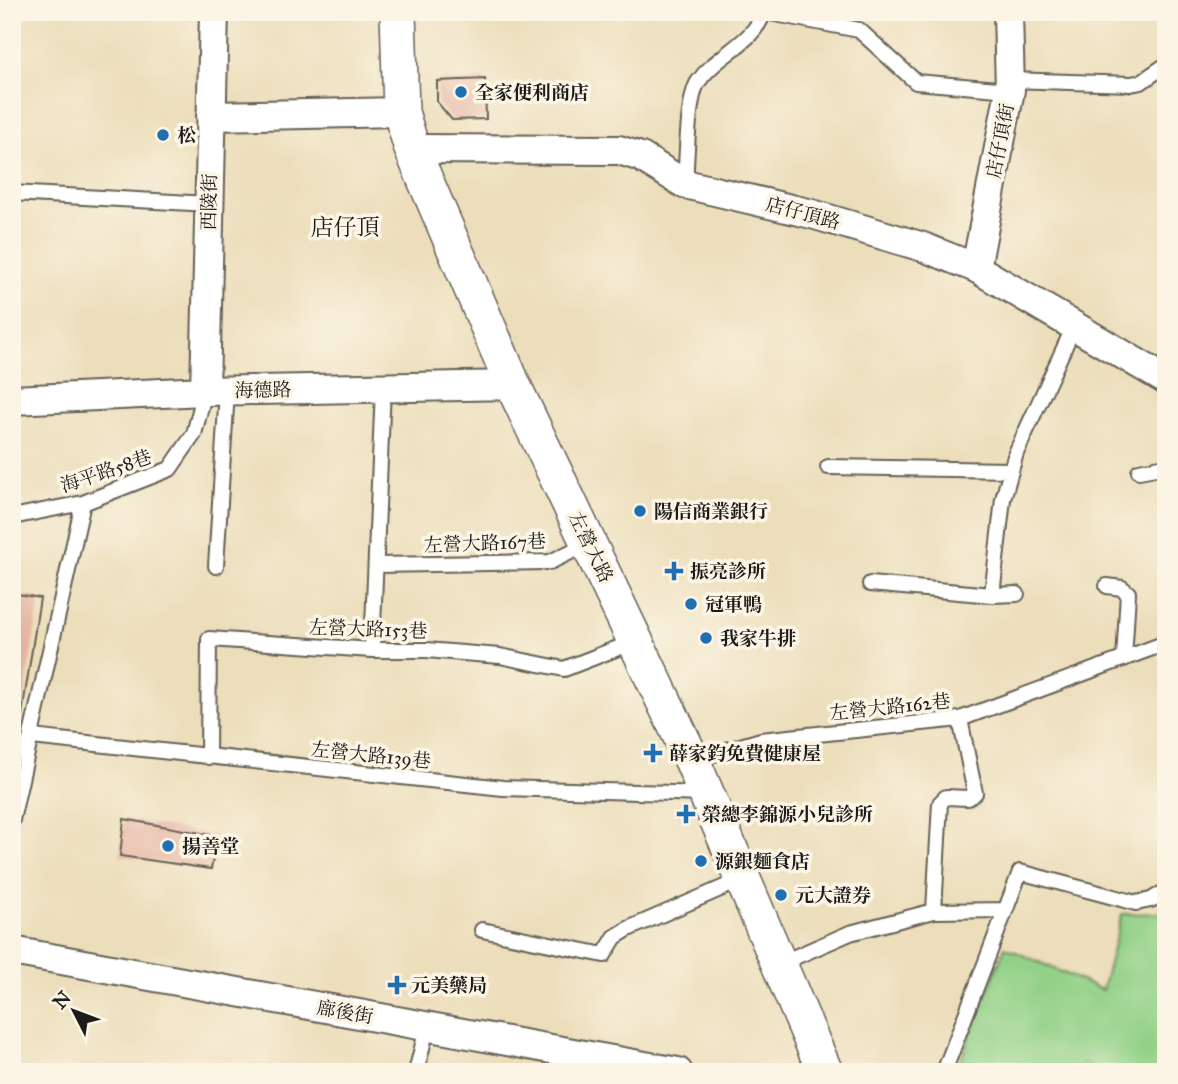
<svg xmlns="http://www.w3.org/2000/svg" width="1178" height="1084" viewBox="0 0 1178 1084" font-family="'IM FELL Great Primer','Noto Serif TC',serif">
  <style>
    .green { fill: #93d188; stroke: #587652; stroke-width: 2 }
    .building { fill: #e5b3a2 }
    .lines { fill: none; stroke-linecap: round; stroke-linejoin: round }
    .service-casing { stroke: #656054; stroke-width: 18 }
    .minor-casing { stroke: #656054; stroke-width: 32 }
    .tertiary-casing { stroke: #656054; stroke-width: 38 }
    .service { stroke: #fff; stroke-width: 14 }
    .minor { stroke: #fff; stroke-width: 28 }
    .tertiary { stroke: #fff; stroke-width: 35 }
    .poi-dot { fill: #1f6fb2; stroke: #fcf5e5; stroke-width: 2.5 }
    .labels { text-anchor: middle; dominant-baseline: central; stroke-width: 7; stroke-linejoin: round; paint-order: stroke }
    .poi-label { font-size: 19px; font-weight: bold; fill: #1c1c1c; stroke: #fcf5e5; text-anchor: start }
    .street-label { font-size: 19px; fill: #1c1c1c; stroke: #fcf5e5 }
    .quarter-label { font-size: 23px; fill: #1c1c1c; stroke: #fcf5e5 }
  </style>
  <rect width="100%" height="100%" fill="#fcf5e5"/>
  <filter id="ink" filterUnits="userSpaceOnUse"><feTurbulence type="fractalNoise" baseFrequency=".0143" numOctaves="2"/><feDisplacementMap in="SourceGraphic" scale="14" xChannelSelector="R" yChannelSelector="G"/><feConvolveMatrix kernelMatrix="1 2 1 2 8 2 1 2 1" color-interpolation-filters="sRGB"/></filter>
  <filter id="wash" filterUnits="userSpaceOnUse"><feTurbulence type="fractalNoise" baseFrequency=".00686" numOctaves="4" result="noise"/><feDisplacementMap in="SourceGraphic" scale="28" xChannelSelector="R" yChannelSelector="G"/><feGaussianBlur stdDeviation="1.57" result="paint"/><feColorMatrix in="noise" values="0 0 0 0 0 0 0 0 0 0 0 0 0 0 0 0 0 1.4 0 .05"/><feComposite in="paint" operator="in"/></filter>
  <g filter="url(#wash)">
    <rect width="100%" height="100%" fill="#ecdebb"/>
    <path class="green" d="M1162,913L1166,915V1062L1160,1072H1097L1083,1063L1079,1072H956L1005,947L1102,990L1122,914Z"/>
    <g id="blocks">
      <path class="building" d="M485,79L486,119L452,120L437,102V81Z
        M12,593L40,598L14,765H12Z
        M124,819L217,836L211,869L120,856Z"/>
    </g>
  </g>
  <g filter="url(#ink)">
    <use href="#blocks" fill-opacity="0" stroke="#656054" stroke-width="2"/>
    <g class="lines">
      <defs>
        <path id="service" d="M765,12L859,30L916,82L1010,90
          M1010,80L1131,84L1141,82L1166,65
          M685,184C687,160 687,100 698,82C717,54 753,44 764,12
          M12,193L209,204
          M828,467L1011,470
          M1139,471L1166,466
          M12,517L83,503L170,469L194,434L205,391
          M378,565L550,562L589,543
          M216,566L227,391
          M870,584L992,595L1017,594
          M1107,586L1122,588L1128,593L1124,659
          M992,595L1003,499L1016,453L1075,324
          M372,650L383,388
          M32,737L503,788L705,794
          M208,757L209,639L372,650H426L500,656L564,669L636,641
          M693,760L761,740L960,719L1166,643
          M12,820L83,503
          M934,911L940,803L946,797L968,798L975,793L960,719
          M482,930L604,955L615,937L628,929L743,879
          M779,964L850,933L934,911L1005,910
          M416,1072L427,1028
          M944,1072L1020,872L1136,903L1151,900L1166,891"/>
        <path id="minor" d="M211,116L401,112
          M412,149L619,150L641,157L685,184L812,214L923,247L976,268L1166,380
          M976,268L1010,90L1008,12
          M205,391L214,12
          M12,400L205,391L513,385
          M12,951L678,1072"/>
        <path id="tertiary" d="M398,12L401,112L412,149L513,385L692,760L825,1072"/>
      </defs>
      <use href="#service" class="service-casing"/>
      <use href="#minor" class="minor-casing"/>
      <use href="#tertiary" class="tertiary-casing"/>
      <use href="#service" class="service"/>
      <use href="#minor" class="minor"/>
      <use href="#tertiary" class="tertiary"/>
    </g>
  </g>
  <g class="poi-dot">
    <circle cx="461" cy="92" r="7"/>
    <circle cx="163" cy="135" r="7"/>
    <circle cx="640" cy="511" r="7"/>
    <path d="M670.5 560.5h7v7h7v7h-7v7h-7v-7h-7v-7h7z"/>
    <circle cx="691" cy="604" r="7"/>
    <circle cx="706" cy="638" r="7"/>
    <path d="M649.5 742.5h7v7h7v7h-7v7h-7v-7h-7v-7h7z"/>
    <path d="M682.5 803.5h7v7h7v7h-7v7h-7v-7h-7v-7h7z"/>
    <circle cx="168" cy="846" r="7"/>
    <circle cx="701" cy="861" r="7"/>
    <circle cx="781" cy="895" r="7"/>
    <path d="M393.5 974.5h7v7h7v7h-7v7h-7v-7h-7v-7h7z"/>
  </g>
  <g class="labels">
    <g class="poi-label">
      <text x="475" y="92">全家便利商店</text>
      <text x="177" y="135">松</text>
      <text x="654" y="511">陽信商業銀行</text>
      <text x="690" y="571">振亮診所</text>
      <text x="705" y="604">冠軍鴨</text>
      <text x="720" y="638">我家牛排</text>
      <text x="669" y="753">薛家鈞免費健康屋</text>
      <text x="702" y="814">榮總李錦源小兒診所</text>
      <text x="182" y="846">揚善堂</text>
      <text x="715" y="861">源銀麵食店</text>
      <text x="795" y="895">元大證券</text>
      <text x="411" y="985">元美藥局</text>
    </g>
    <g class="street-label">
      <text transform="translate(1000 141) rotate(-79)">店仔頂街</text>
      <text transform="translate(209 202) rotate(-89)">西陵街</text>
      <text transform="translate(803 213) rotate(15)">店仔頂路</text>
      <text transform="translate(263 390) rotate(-1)">海德路</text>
      <text transform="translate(106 471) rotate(-19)">海平路58巷</text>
      <text transform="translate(485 543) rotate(-2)">左營大路167巷</text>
      <text transform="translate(591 547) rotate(64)">左營大路</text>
      <text transform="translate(368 629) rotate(2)">左營大路153巷</text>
      <text transform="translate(890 707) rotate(-6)">左營大路162巷</text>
      <text transform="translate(371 755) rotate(6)">左營大路139巷</text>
      <text transform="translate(345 1012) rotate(10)">廍後街</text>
    </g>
    <g class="quarter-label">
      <text x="345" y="227">店仔頂</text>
    </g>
  </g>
  <rect width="1178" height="1084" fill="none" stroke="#fcf5e5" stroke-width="42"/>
  <g transform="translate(74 1011) rotate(312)" stroke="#fcf5e5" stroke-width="5" paint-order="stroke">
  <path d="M0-5L12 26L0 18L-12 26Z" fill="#1c1c1c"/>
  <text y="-10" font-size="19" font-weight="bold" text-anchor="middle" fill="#1c1c1c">N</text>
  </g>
</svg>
